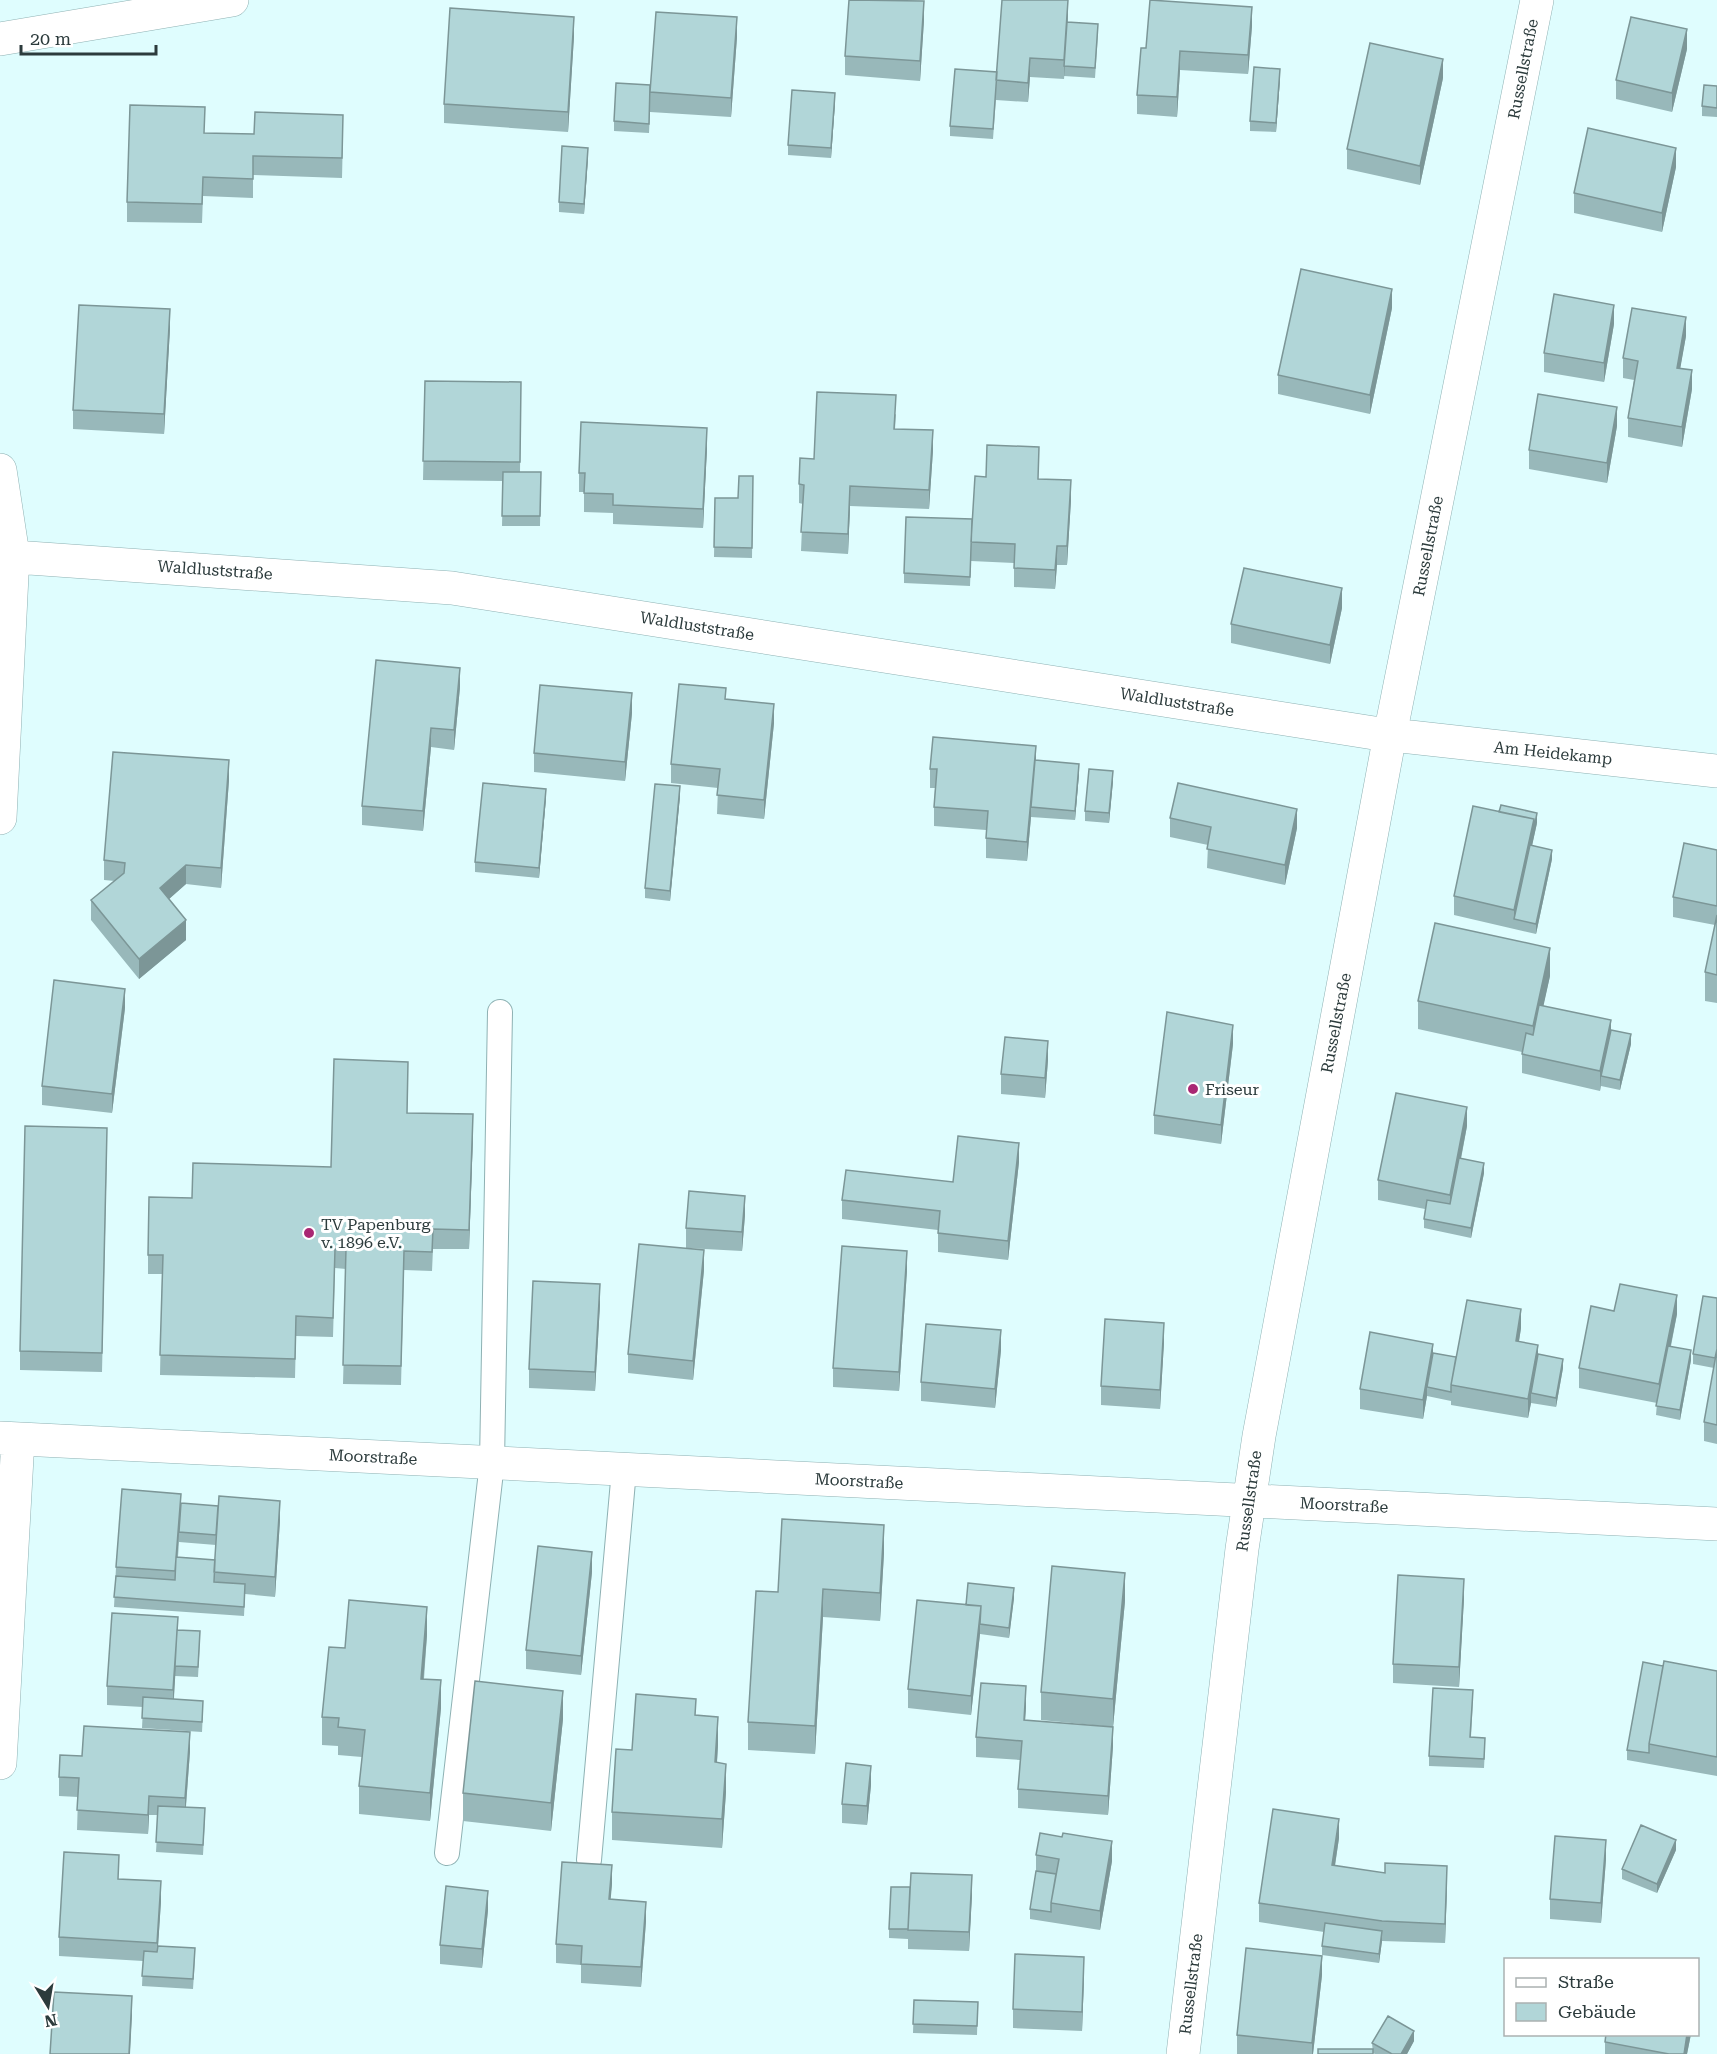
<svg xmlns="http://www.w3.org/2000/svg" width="1717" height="2054" viewBox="0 0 1717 2054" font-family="'Roboto Serif',serif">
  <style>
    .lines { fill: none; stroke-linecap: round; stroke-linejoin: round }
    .service-casing { stroke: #8eb1b3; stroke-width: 26 }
    .minor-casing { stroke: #8eb1b3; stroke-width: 34 }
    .service { stroke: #fff; stroke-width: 24 }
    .minor { stroke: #fff; stroke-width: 33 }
    .wall { fill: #98b8ba; fill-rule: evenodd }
    .shaded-wall { fill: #7c9697 }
    .building { fill: #b1d6d8; stroke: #7c9697; stroke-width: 1.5 }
    .poi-dot { fill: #a92773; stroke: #fff; stroke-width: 2 }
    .labels { text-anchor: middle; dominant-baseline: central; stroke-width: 6; stroke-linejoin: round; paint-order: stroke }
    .street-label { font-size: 16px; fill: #2c3b3c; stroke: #fff }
    .poi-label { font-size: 16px; fill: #2c3b3c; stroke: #fff; text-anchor: start }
  </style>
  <rect width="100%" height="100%" fill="#dffdfe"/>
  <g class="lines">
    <defs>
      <path id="service" d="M447,1853L492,1463L500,1012
        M589,1860L624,1470"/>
      <path id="minor" d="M0,39L232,0
        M0,470L13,555L0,818
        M0,556L452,588L1374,733L1717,771
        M0,1438L1717,1524
        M0,1763L18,1439
        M1183,2054L1242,1549L1259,1436L1390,735L1537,0"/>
    </defs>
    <use href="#service" class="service-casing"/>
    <use href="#minor" class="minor-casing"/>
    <use href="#service" class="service"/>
    <use href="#minor" class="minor"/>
  </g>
  <path class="wall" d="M1068,13V22L1098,34L1095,78L1064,76V75V79L1030,77L1028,102L996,100V98L993,139L950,136V126L997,72Z
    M924,20L920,81L845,75V56Z
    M1252,26L1248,74L1180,70L1177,117L1137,114V95L1146,48Z
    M574,36L568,132L444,123V104Z
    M737,37L731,117L650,112L649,133L614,131V121L650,85Z
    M1687,49L1672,112L1616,99V80Z
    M1443,78L1420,185L1347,169V149Z
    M1280,79L1276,132L1250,131V121Z
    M1717,86V117L1702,116V106Z
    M835,103L831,158L788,155V145Z
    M204,133L254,134H343L342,178L253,175V198L203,196L202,223L127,222V202Z
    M588,157L584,214L559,212V202Z
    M1676,167L1662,232L1574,213V193Z
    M1392,308L1370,414L1278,394V375Z
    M1614,324L1604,382L1544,372V353Z
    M170,328L164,434L73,429V410Z
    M1686,336L1680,368L1692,389L1682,447L1628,437V418L1634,380L1623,378V358Z
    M425,381L521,382L520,472H541L540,526H502L503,481L423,480Z
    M896,414L895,429L933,450L929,509L850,506L848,554L801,551L803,504L799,503V484L814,459Z
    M1617,426L1607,483L1529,469V450Z
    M707,448L703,528L613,524V513L584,512V492H579V473Z
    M753,476L752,558L714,557L715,498H738Z
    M1038,479L1071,500L1067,565H1057L1055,589L1014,587V563L971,561L970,586L904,583V573L972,519Z
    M1342,608L1330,664L1231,643V624Z
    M460,687L454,750L431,747L423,831L362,825V806Z
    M726,699L774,723L764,819L717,814L718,788L671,783V764Z
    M632,713L625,781L534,772V753Z
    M1036,760L1079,774L1075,820L1031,817L1027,861L986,858V830L934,826V807L935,788H930V769Z
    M229,780L221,888L186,884L169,899L186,940L139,979L91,920V900L115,881L104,880V860Z
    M1113,781L1109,823L1085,821V811Z
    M680,796L670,901L645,898V888Z
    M546,798L539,878L475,872V862Z
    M1170,818L1297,828L1285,885L1207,868L1208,845L1170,837Z
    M1537,823L1532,845L1552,859L1536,934L1454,915V896Z
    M1717,850V1003L1705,1001V972L1715,925L1673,917V897Z
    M1550,976L1543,1006L1611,1030L1631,1044L1620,1090L1601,1086L1600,1091L1522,1073V1052L1418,1029V1001Z
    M125,1008L112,1113L42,1105V1086Z
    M1233,1044L1221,1144L1154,1134V1115Z
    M1048,1060L1045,1098L1001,1094V1074Z
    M408,1081L407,1113L473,1134L469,1249H433L432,1271L404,1270L401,1385L343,1384L346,1269L335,1268L333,1337L296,1336L295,1378L160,1375L162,1274H148V1255L192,1198L331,1167Z
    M1467,1126L1461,1159L1484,1173L1471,1238L1424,1228V1219L1425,1209L1378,1200V1180Z
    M107,1147L102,1372L20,1370V1351Z
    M1019,1162L1008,1260L938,1252V1230L842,1219V1200L953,1182Z
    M745,1215L742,1251L686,1248V1228Z
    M704,1270L693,1380L628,1373V1354Z
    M907,1270L899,1391L833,1387V1368Z
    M1717,1298V1444L1704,1441V1422L1714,1368L1693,1364V1354Z
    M600,1304L595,1391L529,1388V1369Z
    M1614,1311L1677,1314L1671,1346L1691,1360L1680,1420L1656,1415L1657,1403L1579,1388V1368Z
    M1521,1328L1519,1341L1538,1354L1563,1368L1556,1407L1531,1403L1528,1418L1451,1405V1401L1427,1396L1423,1419L1360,1409V1389L1433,1353L1456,1357Z
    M1164,1342L1160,1409L1101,1405V1386Z
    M1001,1350L995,1408L921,1401V1382Z
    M181,1503L280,1520L275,1597L245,1594L244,1616L114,1607L116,1567ZM179,1542L216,1545L215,1560L178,1557Z
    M884,1553L880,1621L823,1617L815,1754L748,1750V1722L778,1592Z
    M592,1572L581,1675L526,1669V1650Z
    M1014,1598L1009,1638L980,1634L971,1715L908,1708V1689L966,1605Z
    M1464,1598L1459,1687L1393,1683V1664Z
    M1125,1601L1113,1727L1041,1720V1692Z
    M178,1630L200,1641L198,1677L175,1676L174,1699L203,1711L202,1732L142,1728L143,1707L107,1705V1686Z
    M427,1635L424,1679L441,1708L430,1821L359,1814V1786L362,1757L338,1755V1746L322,1745V1717L345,1648Z
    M1663,1666L1717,1671V1776L1627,1760V1750Z
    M1473,1700L1471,1737L1485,1748L1484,1768L1429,1766V1756Z
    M1026,1706L1025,1720L1113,1746L1108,1815L1018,1808V1789L1020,1760L976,1757V1737Z
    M696,1715L718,1745L717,1763L726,1792L722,1848L612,1840V1812L632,1750Z
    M563,1719L551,1831L463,1821V1793Z
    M190,1751L186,1807L205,1818L203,1855L156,1852L158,1815H149L148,1834L77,1830L78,1797L59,1796V1777Z
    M871,1785L867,1825L842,1823V1804Z
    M1339,1838L1335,1866L1447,1885L1445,1943L1382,1941L1379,1963L1322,1955V1946L1324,1932L1259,1922V1903Z
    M1676,1850L1657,1893L1622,1879V1869Z
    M1036,1855L1112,1861L1100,1930L1030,1919V1909L1036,1873Z
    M1606,1859L1601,1923L1550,1919V1899Z
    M119,1879L161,1901L158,1946L195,1958L193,1989L142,1986L143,1961L59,1956V1937Z
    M612,1884L610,1899L646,1921L641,1987L581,1983V1965L556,1963V1944Z
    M972,1894L969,1951L908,1949V1939L889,1938V1929Z
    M488,1910L482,1968L440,1964V1945Z
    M1322,1975L1313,2054H1237V2035Z
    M1084,1976L1082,2031L1013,2028V2009Z
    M914,2000L978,2002L977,2035L913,2033Z
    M1691,2034L1687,2054H1605V2042Z
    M1414,2041L1407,2054H1375L1373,2053L1372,2043Z"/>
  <path class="shaded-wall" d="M1068,0V13L1064,79V60Z
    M924,1V20L920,81V61Z
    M1252,7V26L1248,74V55Z
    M574,17V36L568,132V112Z
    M737,17V37L731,117V98Z
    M1687,29V49L1672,112V93Z
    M1180,51V70L1177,117V97Z
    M1030,58V77L1028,102V83Z
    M1443,59V78L1420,185V166Z
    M1280,69V79L1276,132V123Z
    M835,93V103L831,158V148Z
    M588,148V157L584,214V204Z
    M1676,148V167L1662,232V213Z
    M1392,289V308L1370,414V395Z
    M1614,305V324L1604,382V363Z
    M170,309V328L164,434V414Z
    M1686,317V336L1677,387V368Z
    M1692,370V389L1682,447V427Z
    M1617,407V426L1607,483V463Z
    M707,428V448L703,528V509Z
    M933,430V450L929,509V490Z
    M1071,480V500L1067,565V546Z
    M850,486V506L848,554V534Z
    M1057,546V565L1055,589V570Z
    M1342,588V608L1330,664V645Z
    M460,668V687L454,750V730Z
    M632,693V713L625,781V762Z
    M774,704V723L764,819V800Z
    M431,728V747L423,831V811Z
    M1036,746V765L1031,807V817L1027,861V842Z
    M229,760V780L221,888V868Z
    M1079,764V774L1075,820V811Z
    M1113,771V781L1109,823V813Z
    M680,786V796L670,901V891Z
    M546,789V798L539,878V868Z
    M1297,809V828L1285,885V865Z
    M1537,813V823L1516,920L1514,919V910L1534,819Z
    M1552,850V859L1536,934V924Z
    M186,865V884L160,907V888Z
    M186,920V940L139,979V959Z
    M1550,948V976L1533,1054V1026Z
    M125,989V1008L112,1113V1094Z
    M1611,1020V1040L1601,1076L1600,1091V1071Z
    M1233,1025V1044L1221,1144V1125Z
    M1631,1034V1044L1620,1090V1080Z
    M1048,1041V1060L1045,1098V1078Z
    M1467,1107V1126L1450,1214V1195Z
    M473,1114V1134L469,1249V1230Z
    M1019,1143V1162L1008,1260V1241Z
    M1484,1163V1173L1471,1238V1228Z
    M745,1196V1215L742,1251V1232Z
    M704,1250V1270L693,1380V1361Z
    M907,1251V1270L899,1391V1372Z
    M600,1284V1304L595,1391V1372Z
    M1677,1295V1314L1659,1403V1384Z
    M1521,1309V1328L1516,1360V1341Z
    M1164,1323V1342L1160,1409V1390Z
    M1001,1330V1350L995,1408V1389Z
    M1433,1344V1363L1427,1387V1396L1423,1419V1400Z
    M1538,1345V1364L1531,1393V1403L1528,1418V1399Z
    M1691,1350V1360L1680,1420V1410Z
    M1563,1359V1368L1556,1407V1398Z
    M181,1494V1513L179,1532L175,1590V1571Z
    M280,1501V1520L275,1597V1577Z
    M884,1525V1553L880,1621V1593Z
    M592,1552V1572L581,1675V1656Z
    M1125,1573V1601L1113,1727V1699Z
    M1464,1579V1598L1459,1687V1667Z
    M1014,1588V1598L1009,1638V1628Z
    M823,1589V1617L815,1754V1726Z
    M981,1606V1625L980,1624V1634L971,1715V1696Z
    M427,1607V1635L421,1707V1679Z
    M178,1617V1636L173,1709V1690Z
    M441,1680V1708L430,1821V1793Z
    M1026,1686V1706L1024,1739V1720Z
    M563,1691V1719L551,1831V1803Z
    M718,1717V1745L715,1791V1762Z
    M1113,1727V1746L1108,1815V1796Z
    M190,1732V1751L185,1817V1798Z
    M726,1764V1792L722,1848V1819Z
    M871,1766V1785L867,1825V1806Z
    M149,1796V1815L148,1834V1815Z
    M1339,1819V1838L1332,1884V1865Z
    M1606,1840V1859L1601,1923V1903Z
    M1676,1840V1850L1657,1893V1884Z
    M1112,1841V1861L1100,1930V1911Z
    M612,1865V1884L609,1919V1899Z
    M1447,1866V1885L1445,1943V1924Z
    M972,1875V1894L969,1951V1932Z
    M161,1881V1901L157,1962V1943Z
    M488,1891V1910L482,1968V1949Z
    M646,1902V1921L641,1987V1967Z
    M1382,1931V1941L1379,1963V1954Z
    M1322,1956V1975L1313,2054H1312V2043Z
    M1084,1957V1976L1082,2031V2012Z
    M132,1996V2015L130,2054H129Z
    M1414,2031V2041L1407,2054H1401Z
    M1687,2034H1691L1687,2054H1684Z"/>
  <path class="building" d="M849,0L924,1L920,61L845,56Z
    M1002,0H1068L1064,60L1030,58L1028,83L996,80Z
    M1150,0L1252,7L1248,55L1180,51L1177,97L1137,95L1141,48H1146Z
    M450,8L574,17L568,112L444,104Z
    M656,12L737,17L731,98L650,92Z
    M1631,17L1687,29L1672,93L1616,80Z
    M1067,22L1098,24L1095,68L1064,66Z
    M1370,43L1443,59L1420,166L1347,149Z
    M1254,67L1280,69L1276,123L1250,121Z
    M955,69L997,72L993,129L950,126Z
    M616,83L650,85L649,124L614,121Z
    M1704,85L1717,86V108L1702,106Z
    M792,90L835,93L831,148L788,145Z
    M130,105L205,107L204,133L254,134L255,112L343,115L342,158L253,156V179L203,177L202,204L127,202Z
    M1588,128L1676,148L1662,213L1574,193Z
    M562,146L588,148L584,204L559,202Z
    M1301,269L1392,289L1370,395L1278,375Z
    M1554,294L1614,305L1604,363L1544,353Z
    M79,305L170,309L164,414L73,410Z
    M1632,308L1686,317L1677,368L1692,370L1682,427L1628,418L1638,361L1623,358Z
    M425,381L521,382L520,462L423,461Z
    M817,392L896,395L894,429L933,430L929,490L850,486L848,534L801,532L804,485L799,484L800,458L814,459Z
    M1538,394L1617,407L1607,463L1529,450Z
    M581,422L707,428L703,509L613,505V494L584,493L585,473H579Z
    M987,445L1039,447L1038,479L1071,480L1067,546H1057L1055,570L1014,568L1015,544L971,542L975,476L986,477Z
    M503,472H541L540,516H502Z
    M739,476H753L752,548L714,547L715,498H738Z
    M906,517L972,519L970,577L904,573Z
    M1244,568L1342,588L1330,645L1231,624Z
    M376,660L460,668L454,730L431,728L423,811L362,806Z
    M679,684L726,688L725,699L774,704L764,800L717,795L720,769L671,764Z
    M540,685L632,693L625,762L534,753Z
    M933,737L1036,746L1027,842L986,838L988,811L934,807L937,769H930Z
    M113,752L229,760L221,868L186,865L160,888L186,920L139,959L91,900L124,873L125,863L104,860Z
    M1035,760L1079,764L1075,811L1031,807Z
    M1089,769L1113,771L1109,813L1085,811Z
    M483,783L546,789L539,868L475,862Z
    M1178,783L1297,809L1285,865L1207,849L1211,827L1170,818Z
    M655,784L680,786L670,891L645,888Z
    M1501,805L1537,813L1534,829V819L1499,812Z
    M1473,806L1534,819L1514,910L1454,896Z
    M1684,843L1717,850V906L1673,897Z
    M1530,845L1552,850L1536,924L1514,919Z
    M1717,915V975L1705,972Z
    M1435,923L1550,948L1533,1026L1418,1001Z
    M54,980L125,989L112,1094L42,1086Z
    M1539,1005L1611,1020L1600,1071L1522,1054L1526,1033L1533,1035Z
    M1167,1012L1233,1025L1221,1125L1154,1115Z
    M1611,1030L1631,1034L1620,1080L1601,1076Z
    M1005,1037L1048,1041L1045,1078L1001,1074Z
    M334,1059L408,1062L407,1113L473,1114L469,1230L433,1229L432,1252L404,1251L401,1366L343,1365L346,1249H335L333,1318L296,1316L295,1359L160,1355L163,1255H148L149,1197L192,1198L193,1163L331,1167Z
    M1396,1093L1467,1107L1450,1195L1378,1180Z
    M25,1126L107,1128L102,1353L20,1351Z
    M958,1136L1019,1143L1008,1241L938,1233L940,1211L842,1200L846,1170L953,1182Z
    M1459,1158L1484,1163L1471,1228L1424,1219L1427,1200L1450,1204Z
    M689,1191L745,1196L742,1232L686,1228Z
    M639,1244L704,1250L693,1361L628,1354Z
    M842,1246L907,1251L899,1372L833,1368Z
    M533,1281L600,1284L595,1372L529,1369Z
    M1620,1284L1677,1295L1659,1384L1579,1368L1591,1306L1614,1311Z
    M1703,1296L1717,1298V1349L1715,1358L1693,1354Z
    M1467,1300L1521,1309L1516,1341L1538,1345L1528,1399L1451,1385Z
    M1105,1319L1164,1323L1160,1390L1101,1386Z
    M926,1324L1001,1330L995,1389L921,1382Z
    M1370,1332L1433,1344L1423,1400L1360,1389Z
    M1668,1346L1691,1350L1680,1410L1656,1406Z
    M1717,1349V1425L1704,1422Z
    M1433,1353L1456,1357L1451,1385V1392L1427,1387Z
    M1538,1354L1563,1359L1556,1398L1531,1393Z
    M122,1489L181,1494L175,1571L116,1567Z
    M219,1496L280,1501L275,1577L214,1572Z
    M181,1503L218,1506L216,1535L179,1532Z
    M782,1519L884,1525L880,1593L823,1589L815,1726L748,1722L756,1591L778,1592Z
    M538,1546L592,1552L581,1656L526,1650Z
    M176,1557L215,1560L214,1582L245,1584L244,1607L114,1597L116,1576L175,1580Z
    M1052,1566L1125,1573L1113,1699L1041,1692Z
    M1398,1575L1464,1579L1459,1667L1393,1664Z
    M968,1583L1014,1588L1009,1628L980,1624L981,1606L966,1605Z
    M349,1600L427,1607L421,1679L441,1680L430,1793L359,1786L365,1730L338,1727L339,1718L322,1717L329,1647L345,1648Z
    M917,1600L981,1606L971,1696L908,1689Z
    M112,1613L178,1617L173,1690L107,1686Z
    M177,1630L200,1631L198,1667L175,1666Z
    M1664,1661L1717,1671V1757L1649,1744Z
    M1643,1662L1663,1666L1649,1744V1753L1627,1750Z
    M475,1681L563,1691L551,1803L463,1793Z
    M981,1683L1026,1686L1024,1720L1113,1727L1108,1796L1018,1789L1022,1741L976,1737Z
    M1433,1688L1473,1690L1470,1737L1485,1738L1484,1759L1429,1756Z
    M636,1694L696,1699L695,1715L718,1717L715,1762L726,1764L722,1819L612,1812L616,1749L632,1750Z
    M143,1697L203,1701L202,1722L142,1718Z
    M84,1726L190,1732L185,1798L149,1796L148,1815L77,1810L79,1778L59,1777L60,1755L82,1756Z
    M846,1763L871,1766L867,1806L842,1804Z
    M158,1806L205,1808L203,1845L156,1842Z
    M1273,1809L1339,1819L1332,1865L1385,1873V1863L1447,1866L1445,1924L1382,1921L1259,1903Z
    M1641,1825L1676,1840L1657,1884L1622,1869Z
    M1040,1833L1062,1837L1063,1833L1112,1841L1100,1911L1051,1903L1059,1859L1036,1855Z
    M1555,1836L1606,1840L1601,1903L1550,1899Z
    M64,1852L119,1855L118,1879L161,1881L157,1943L59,1937Z
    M562,1862L612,1865L609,1899L646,1902L641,1967L581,1964L582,1946L556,1944Z
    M1036,1871L1056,1874L1051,1903V1912L1030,1909Z
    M911,1873L972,1875L969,1932L908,1930Z
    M446,1886L488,1891L482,1949L440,1945Z
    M891,1887H910L908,1929H889Z
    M1325,1923L1382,1931L1379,1954L1322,1946Z
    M158,1946L195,1948L193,1979L142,1976L144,1951L157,1952Z
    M1246,1948L1322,1956L1312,2043L1237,2035Z
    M1015,1954L1084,1957L1082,2012L1013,2009Z
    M54,1992L132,1996L129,2054H50Z
    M914,2000L978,2002L977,2026L913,2024Z
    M1388,2016L1414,2031L1401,2054H1392L1372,2043Z
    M1606,2034H1687L1684,2054H1669L1605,2042Z
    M1318,2049H1373V2054H1318Z"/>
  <g class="poi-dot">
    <circle cx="1193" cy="1089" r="6"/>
    <circle cx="309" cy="1233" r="6"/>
  </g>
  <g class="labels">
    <g class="street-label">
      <text transform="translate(1523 69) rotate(-79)">Russellstraße</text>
      <text transform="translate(1428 546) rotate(-79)">Russellstraße</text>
      <text transform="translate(215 570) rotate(4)">Waldluststraße</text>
      <text transform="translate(697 626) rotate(9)">Waldluststraße</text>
      <text transform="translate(1177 702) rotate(9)">Waldluststraße</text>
      <text transform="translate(1553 753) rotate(6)">Am Heidekamp</text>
      <text transform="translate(1336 1023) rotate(-79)">Russellstraße</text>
      <text transform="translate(373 1457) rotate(3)">Moorstraße</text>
      <text transform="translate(859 1481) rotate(3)">Moorstraße</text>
      <text transform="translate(1249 1501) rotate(-82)">Russellstraße</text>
      <text transform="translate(1344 1505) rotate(3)">Moorstraße</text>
      <text transform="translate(1191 1984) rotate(-83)">Russellstraße</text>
    </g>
    <g class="poi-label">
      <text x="1205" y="1089">Friseur</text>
      <text x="321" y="1224">TV Papenburg<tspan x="321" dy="18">v. 1896 e.V.</tspan></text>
    </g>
  </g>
  <rect x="1504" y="1958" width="195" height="78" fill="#ffffff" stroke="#abb1b1" stroke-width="1.5"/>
  <rect x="1516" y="1978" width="30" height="9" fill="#ffffff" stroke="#abb1b1" stroke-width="1.5"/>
  <text x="1558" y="1988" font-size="18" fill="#2c3b3c">Straße</text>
  <rect x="1516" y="2003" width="30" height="18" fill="#b1d6d8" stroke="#abb1b1" stroke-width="1.5"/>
  <text x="1558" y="2018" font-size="18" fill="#2c3b3c">Gebäude</text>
  <g transform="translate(48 2006) rotate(169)" stroke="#ffffff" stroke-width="4.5" paint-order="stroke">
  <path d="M0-4.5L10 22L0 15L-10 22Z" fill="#2c3b3c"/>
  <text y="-9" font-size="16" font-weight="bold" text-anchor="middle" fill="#2c3b3c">N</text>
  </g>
  <path d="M21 45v9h135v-9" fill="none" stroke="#2c3b3c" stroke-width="3"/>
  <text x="30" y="45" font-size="18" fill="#2c3b3c" stroke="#ffffff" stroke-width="4.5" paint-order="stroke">20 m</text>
</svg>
